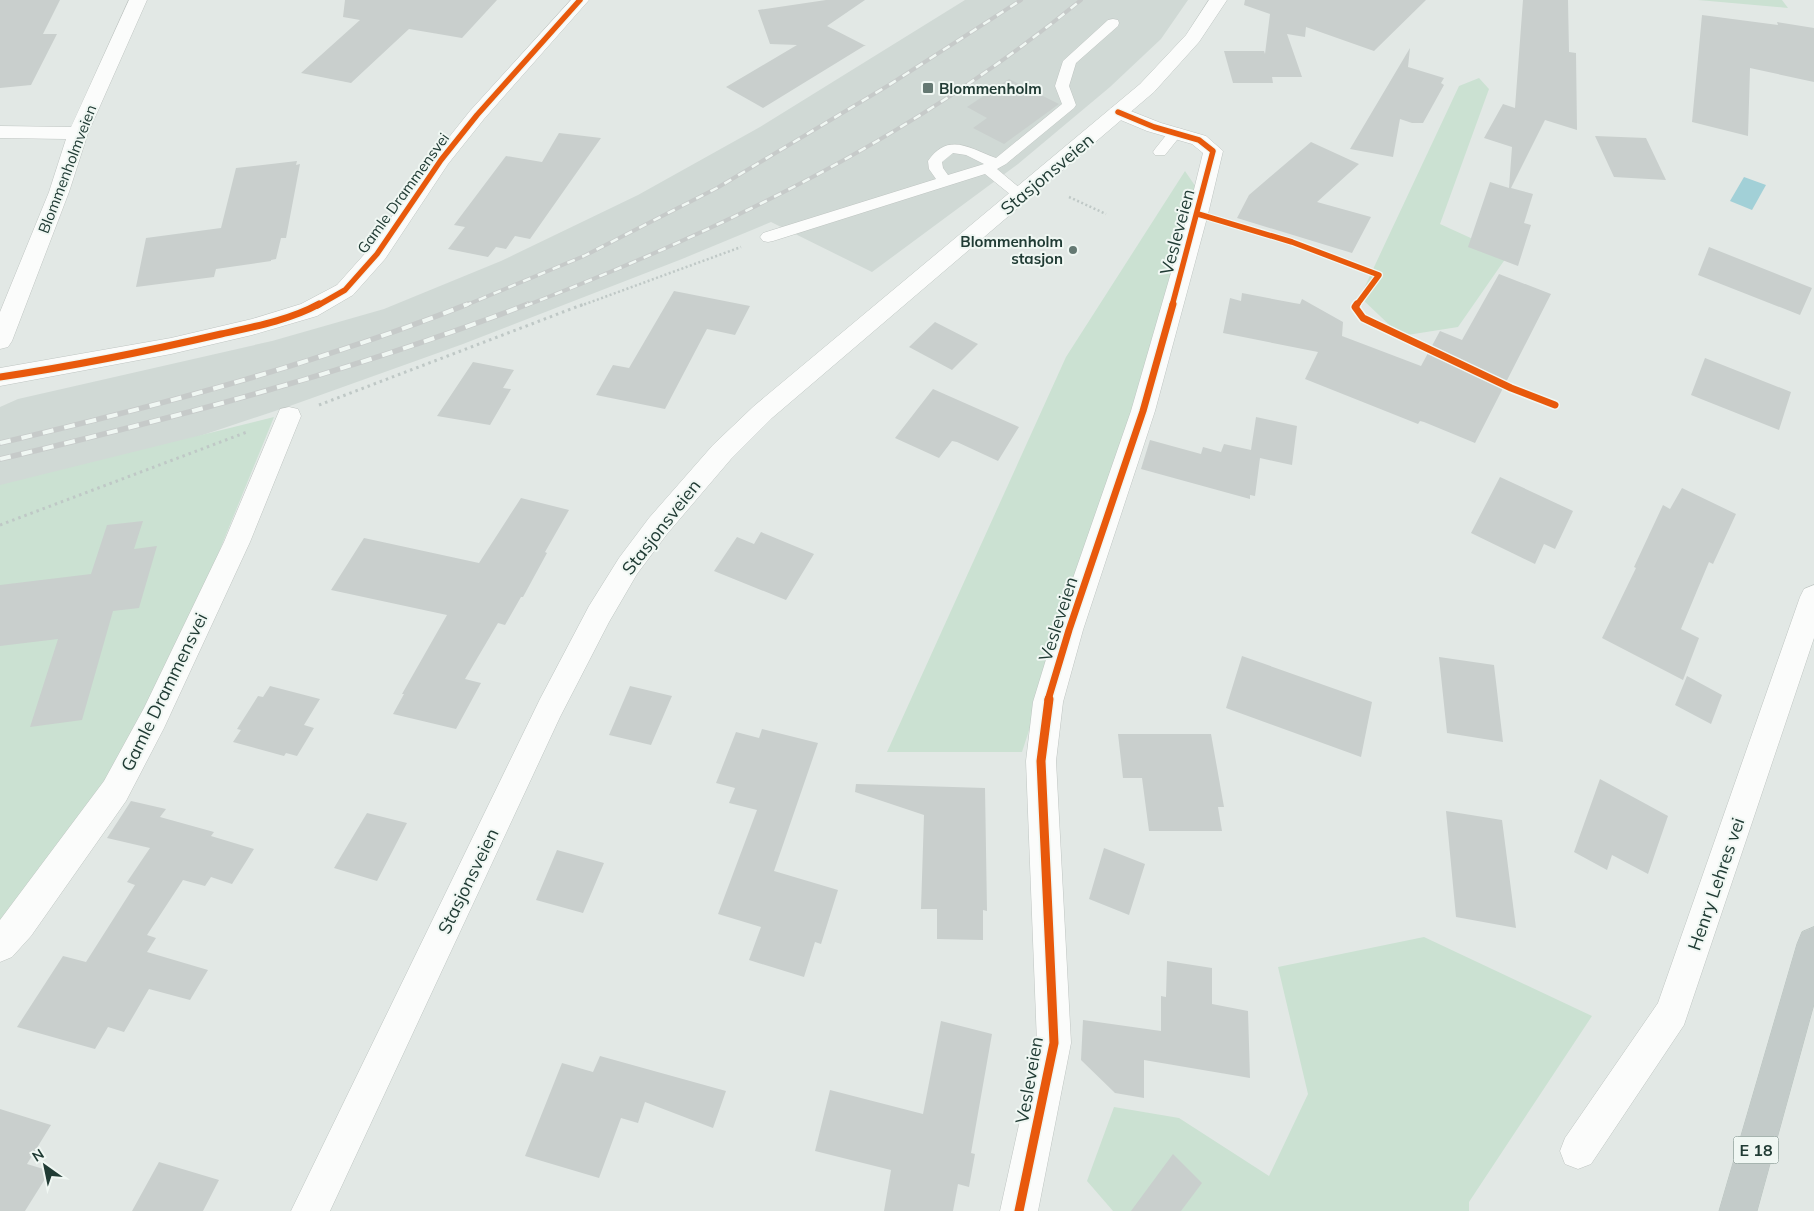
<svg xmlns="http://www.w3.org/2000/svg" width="1814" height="1211" viewBox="0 0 1814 1211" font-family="Mulish,sans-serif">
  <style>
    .built { fill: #d0d9d5 }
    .green { fill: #cbe1d2 }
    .water { fill: #a2d0d7 }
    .building { fill: #c9cfcd }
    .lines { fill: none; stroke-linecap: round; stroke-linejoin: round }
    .service-casing { stroke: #bfc5c2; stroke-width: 1 }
    .minor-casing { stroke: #bfc5c2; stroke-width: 1 }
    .secondary-casing { stroke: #bec5c2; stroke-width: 1 }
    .trunk-casing { stroke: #bbc5c1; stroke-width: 1 }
    .path-far1 { stroke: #bfc8c6; stroke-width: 2.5; stroke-dasharray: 2 2.5; stroke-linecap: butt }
    .path { stroke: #bfc8c6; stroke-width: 3; stroke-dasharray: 2.5 4; stroke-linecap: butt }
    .service { fill: #fbfcfb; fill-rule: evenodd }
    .minor { fill: #fbfcfb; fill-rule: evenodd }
    .secondary { fill: #fbfcfb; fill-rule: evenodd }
    .trunk { fill: #c3cbc9; fill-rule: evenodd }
    .rail-far1-casing { stroke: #c6cac9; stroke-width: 4 }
    .rail-casing { stroke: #c6cac9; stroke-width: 5.5 }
    .rail-far1 { stroke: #f0f7f3; stroke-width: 2.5; stroke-dasharray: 8; stroke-linecap: butt }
    .rail { stroke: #f0f7f3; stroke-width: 4; stroke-dasharray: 11; stroke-linecap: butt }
    .cycleway-far2-casing { stroke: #f0f7f3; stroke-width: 8 }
    .cycleway-far1-casing { stroke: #f0f7f3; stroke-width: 10 }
    .cycleway-casing { stroke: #f0f7f3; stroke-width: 12 }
    .cycleway-far2 { stroke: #e8590c; stroke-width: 5.5 }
    .cycleway-far1 { stroke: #e8590c; stroke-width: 7 }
    .cycleway { stroke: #e8590c; stroke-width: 9 }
    .poi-dot { fill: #647872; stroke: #f0f7f3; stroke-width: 2 }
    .labels { text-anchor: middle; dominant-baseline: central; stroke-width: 4; stroke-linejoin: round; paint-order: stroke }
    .far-poi-label { font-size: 15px; font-weight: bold; fill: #203b34; stroke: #f0f7f3; text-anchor: start }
    .far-street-label { font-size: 15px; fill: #203b34; stroke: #f0f7f3 }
    .shield { fill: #f0f7f3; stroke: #5e736d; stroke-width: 1 }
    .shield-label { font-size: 16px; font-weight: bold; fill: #203b34 }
    .street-label { font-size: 18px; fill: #203b34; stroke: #f0f7f3 }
  </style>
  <rect width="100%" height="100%" fill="#e2e8e5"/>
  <path class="built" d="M965,0H1188L1161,39L1110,87L1018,164L872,272L771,222L682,259L463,344L287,407L155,451L0,493V407L18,399L272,341L384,309L501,261L638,195L760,127Z"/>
  <path class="green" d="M1698,0H1782L1788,8Z
    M1479,78L1489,89L1440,224L1508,255L1458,327L1401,336L1360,297L1459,86Z
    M1185,171L1202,196L1022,752H887L1066,357Z
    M274,417L174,662L109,778L0,936V485Z
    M1424,937L1592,1016L1469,1202V1211H1113L1087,1181L1114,1107L1179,1118L1269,1176L1308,1094L1278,967Z"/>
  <path class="water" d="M1744,177L1766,185L1752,210L1730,201Z"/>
  <path class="building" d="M0,0H60L43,34H57L31,85L0,88Z
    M345,0H497L462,38L409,29L351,83L301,73L360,20L343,17Z
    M826,0H865L827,26L866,46H864L763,108L726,87L797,45L770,44L758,10Z
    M1245,0H1426L1374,51L1306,27L1305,37L1287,34L1302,77H1272L1273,83H1233L1224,51H1264L1265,54L1270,14L1244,5Z
    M1523,0H1568L1569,52L1576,53L1577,130L1545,120L1511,188L1533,194L1524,223L1531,225L1518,266L1468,247L1490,182L1509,188L1512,147L1484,138L1503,104L1515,108Z
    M1702,15L1778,25L1777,22L1814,28V82L1750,68L1748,136L1692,122Z
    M1410,48L1408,67L1444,78L1441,83L1444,85L1423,123H1412L1400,119L1393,157L1350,149Z
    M1009,79L1059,104L1004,144L973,128L987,118L967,107Z
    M559,133L601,138L530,239L515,236L506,249L496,247L488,257L448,249L465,227L454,225L506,156L542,162Z
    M1595,136L1646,138L1666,180L1614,177Z
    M1311,142L1359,164L1317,202L1371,217L1352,253L1237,218L1249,195Z
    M297,161L296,165L300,164L286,238H281L276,259L271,260V261L216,269L214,277L136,287L146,238L221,228L236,168Z
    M1709,247L1812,288L1800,315L1698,275Z
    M1499,274L1551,294L1475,443L1424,422L1420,421L1418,424L1305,379L1318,352L1223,333L1230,298L1241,301L1242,293L1294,303L1300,304L1302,299L1343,322L1342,336L1421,366L1440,331L1462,340Z
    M674,291L750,306L735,335L707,329L665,409L596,395L613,365L629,368Z
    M935,322L978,344L952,370L909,347Z
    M1705,358L1791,392L1779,430L1691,395Z
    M473,362L514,370L503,388L511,389L490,425L437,416Z
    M933,389L1019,427L998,461L957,442L952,441L939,458L895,438Z
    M1256,417L1297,426L1292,465L1260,458L1255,496L1250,495V499L1141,469L1150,440L1201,454L1203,447L1221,452L1224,444L1251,450Z
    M1500,477L1573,511L1555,549L1544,544L1535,564L1471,533Z
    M1682,488L1736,514L1713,564L1709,562L1681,629L1699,638L1683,680L1602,638L1636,568L1634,567L1663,505L1670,509Z
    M521,498L569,510L545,552L547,553L523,597H521L505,625L498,623L465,679L481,683L456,729L393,714L404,694H402L447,615L331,590L364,538L479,563Z
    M143,521L134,549L157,546L139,608L113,611L82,720L30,727L58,639L0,646V585L91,574L107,525Z
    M761,532L814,554L786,600L714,571L737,537L754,544Z
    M1242,656L1372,702L1361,757L1226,708Z
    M1439,657L1494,665L1503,742L1447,733Z
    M1687,676L1722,695L1711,724L1675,705Z
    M270,686L320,699L304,725L314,728L297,756L286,753L284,756L233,742L241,730L237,729L258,696L263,697Z
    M630,686L672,696L651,745L609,735Z
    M762,729L818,743L774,871L838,890L821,944L815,942L804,977L749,960L761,927L718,914L757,810L729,803L735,788L716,783L736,732L759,738Z
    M1118,734H1211L1224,807H1218L1222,831H1149L1142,778H1123Z
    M1600,779L1668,816L1648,874L1612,855L1607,870L1574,852Z
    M856,784L985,788L987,911L983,910V940L937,939V909H921L924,815L855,792Z
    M131,801L166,809L160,817L214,832L211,836L254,849L232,884L211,877L205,886L183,880L147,935L156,938L147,952L208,970L190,1000L149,989L124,1032L108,1027L95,1049L17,1027L63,956L86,962L135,885L127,882L150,848L107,838Z
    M1446,811L1502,820L1516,928L1456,917Z
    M367,813L407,823L377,881L334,868Z
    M1104,848L1145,864L1129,915L1089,899Z
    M557,850L604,863L583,913L536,900Z
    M1167,961L1212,968V1004L1248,1011L1250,1078L1144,1060V1098L1115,1093L1081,1060L1083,1020L1161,1031V996L1166,997Z
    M941,1021L992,1034L971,1153L975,1154L969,1187L958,1184L953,1211H884L891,1170L815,1151L830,1090L923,1114Z
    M600,1056L726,1091L713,1128L645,1102L638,1123L621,1118L599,1178L525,1156L562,1063L593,1072Z
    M0,1109L51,1125L27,1164L50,1171L25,1211H0Z
    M1173,1154L1202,1183L1181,1211H1131Z
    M159,1162L219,1180L203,1211H132Z"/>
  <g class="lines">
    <defs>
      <path id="service" d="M1113,19L1118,20L1119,23L1118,26L1076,63L1069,86L1076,105L1074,108L1006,164L997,169L1026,193L1029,196L1026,199H1016L985,174L773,241L768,242L763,241L760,237L763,233L936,179L929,169L928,161C948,131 971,149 996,158L1062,104L1055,86L1063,61L1108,20ZM953,153L966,155L984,164L948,175L943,168L942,162Z
        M1176,128L1181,129L1183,132L1181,135L1165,155H1155L1153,152L1155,149L1171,129Z"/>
      <path id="minor" d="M129,0H147L88,133L69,192L12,341L8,347L0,349V312L49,192L66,139L0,138V126L71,127Z
        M571,0H589L484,119L448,164L385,259L353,295L317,316L252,335L171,354L0,386V368L171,338L252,319L301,304L337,285L369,249L434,156L470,111Z
        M1118,106L1161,123L1206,136L1223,151L1208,214L1155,411L1083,630L1063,702L1056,761L1071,1043L1038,1211H1000L1037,1043L1026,761L1033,702L1055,630L1131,411L1188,214L1203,153L1192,144L1147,131L1111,116L1108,112L1111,108Z
        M289,407L298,409L301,416L250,542L164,728L126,801L31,936L12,957L0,962V920L104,781L144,708L224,542L277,416L280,409Z
        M1814,585V638L1684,1025L1591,1164L1578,1169L1565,1164L1560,1151L1565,1138L1658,1003L1800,597L1804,589Z"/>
      <path id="secondary" d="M1209,0H1227L1199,42L1154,92L772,418L731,459L667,534L637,574L609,622L560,717L330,1211H291L540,699L589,606L619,558L649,518L713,445L754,406L1140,84L1186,35Z"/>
      <path id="trunk" d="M1814,927V1004L1757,1211H1719L1797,944L1802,932Z"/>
    </defs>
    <use href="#service" class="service-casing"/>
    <use href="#minor" class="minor-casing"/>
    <use href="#secondary" class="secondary-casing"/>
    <use href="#trunk" class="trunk-casing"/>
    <path class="path-far1" d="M1069,197L1106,214
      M580,306L741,247"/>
    <path class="path" d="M319,405L584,304
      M0,525L247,432"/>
    <use href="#service" class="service"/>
    <use href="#minor" class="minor"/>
    <use href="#secondary" class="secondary"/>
    <use href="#trunk" class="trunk"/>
    <defs>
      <path id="rail-far1" d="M464,306L584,256L717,188L889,85L1021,0
        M525,306C723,230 916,136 1081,0"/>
      <path id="rail" d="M0,443C158,406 316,364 468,304
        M0,459C179,417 356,370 528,304"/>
    </defs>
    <use href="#rail-far1" class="rail-far1-casing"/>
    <use href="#rail" class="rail-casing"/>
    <use href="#rail-far1" class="rail-far1"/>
    <use href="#rail" class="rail"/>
    <defs>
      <path id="cycleway-far2" d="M1118,112L1154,127L1199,140L1213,151L1172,306
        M1198,214L1292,242L1379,275L1356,306
        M317,306L345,290L377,254L441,160L477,115L580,0"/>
      <path id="cycleway-far1" d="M1357,304L1355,307L1363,318L1511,388L1555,405
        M0,377C74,366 148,351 221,334C253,327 290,320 319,304
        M1048,700L1069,630L1143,411L1173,304"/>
      <path id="cycleway" d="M1019,1211L1054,1043L1041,761L1049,699"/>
    </defs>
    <use href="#cycleway-far2" class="cycleway-far2-casing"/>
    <use href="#cycleway-far1" class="cycleway-far1-casing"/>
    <use href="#cycleway" class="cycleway-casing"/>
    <use href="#cycleway-far2" class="cycleway-far2"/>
    <use href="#cycleway-far1" class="cycleway-far1"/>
    <use href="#cycleway" class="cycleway"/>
  </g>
  <g class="poi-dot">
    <rect x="922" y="82" width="12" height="12" rx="2.5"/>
    <circle cx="1073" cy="250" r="5"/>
  </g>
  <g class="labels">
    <g class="far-poi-label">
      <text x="939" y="88">Blommenholm</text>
      <text x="1063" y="241" text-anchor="end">Blommenholm<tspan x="1063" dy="17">stasjon</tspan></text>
    </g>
    <g class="far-street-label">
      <text transform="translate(67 169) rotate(-69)">Blommenholmveien</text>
      <text transform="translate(403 193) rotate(-54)">Gamle Drammensvei</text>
    </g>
    <rect class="shield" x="1733.5" y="1136.5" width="45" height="27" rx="4"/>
    <g class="shield-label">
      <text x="1756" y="1150">E 18</text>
    </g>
    <g class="street-label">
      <text transform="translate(1047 174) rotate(-40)">Stasjonsveien</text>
      <text transform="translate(1177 232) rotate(-75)">Vesleveien</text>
      <text transform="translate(661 527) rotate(-52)">Stasjonsveien</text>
      <text transform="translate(1058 619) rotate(-72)">Vesleveien</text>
      <text transform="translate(164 692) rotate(-64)">Gamle Drammensvei</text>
      <text transform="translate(468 881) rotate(-64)">Stasjonsveien</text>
      <text transform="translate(1716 884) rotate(-71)">Henry Lehres vei</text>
      <text transform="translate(1029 1080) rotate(-80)">Vesleveien</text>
    </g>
  </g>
  <g transform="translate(45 1166) rotate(327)" stroke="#f0f7f3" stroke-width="4" paint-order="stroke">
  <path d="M0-4L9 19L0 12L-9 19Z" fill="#203b34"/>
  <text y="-8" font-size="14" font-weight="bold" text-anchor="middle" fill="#203b34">N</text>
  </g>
</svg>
